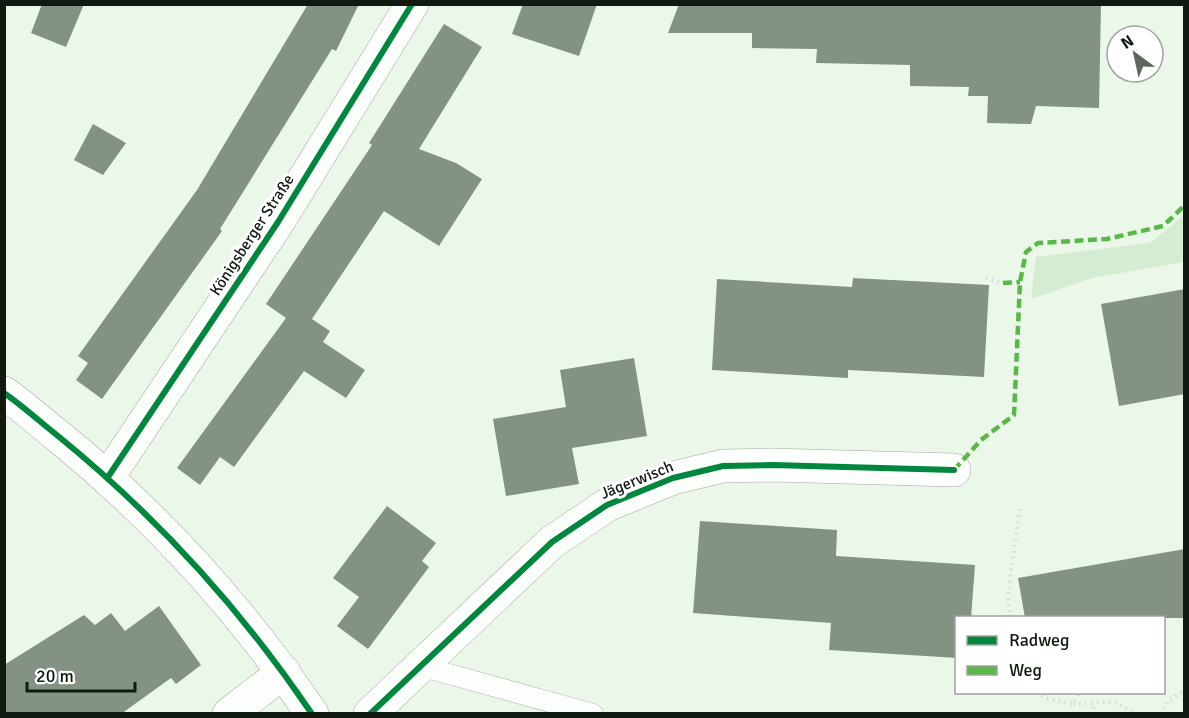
<svg xmlns="http://www.w3.org/2000/svg" width="1189" height="718" viewBox="0 0 1189 718" font-family="Signika,sans-serif">
  <style>
    .green { fill: #d3ecd2 }
    .building { fill: #849284 }
    .lines { fill: none; stroke-linecap: round; stroke-linejoin: round }
    .lane-casing { stroke: #a1aba0; stroke-width: 21 }
    .street-casing { stroke: #a1aba0; stroke-width: 34 }
    .secondary-casing { stroke: #a1aba0; stroke-width: 34 }
    .path { stroke: #d7dbd7; stroke-width: 4; stroke-dasharray: 1.5 4.5; stroke-linecap: butt }
    .lane { stroke: #fcfefc; stroke-width: 20 }
    .street { stroke: #fcfefc; stroke-width: 33 }
    .secondary { stroke: #fcfefc; stroke-width: 33 }
    .quiet { stroke: #58b947; stroke-width: 4.5; stroke-dasharray: 9 4.5; stroke-linecap: butt }
    .cycleway-casing { stroke: #fff; stroke-width: 10 }
    .cycleway { stroke: #00873e; stroke-width: 6 }
    .labels { text-anchor: middle; dominant-baseline: central; stroke-width: 6; stroke-linejoin: round; paint-order: stroke }
    .street-label { font-size: 16px; fill: #111a11; stroke: #fff }
  </style>
  <rect width="100%" height="100%" fill="#eaf7e9"/>
  <path class="green" d="M1184,215V262L1092,278L1031,299L1036,257L1150,243Z"/>
  <path class="building" d="M42,4H84L66,47L31,33Z
    M308,4H359L336,51L332,49L220,229L222,231L102,399L76,380L88,363L78,356L197,190Z
    M523,4H597L579,56L512,34Z
    M679,4H1101L1099,108L1036,106L1031,124L987,123L988,96H968L969,87L910,86V65L816,63L817,49L752,48V33H668Z
    M444,24L482,47L419,149L456,163L482,179L439,246L384,211L312,319L330,331L323,342L365,370L346,398L304,371L234,467L220,457L200,485L177,468L286,318L266,304L372,145L369,143Z
    M93,124L126,143L103,175L74,160Z
    M853,278L989,285L984,377L848,370V378L712,370L717,279L852,287Z
    M1185,289V394L1119,406L1101,304Z
    M634,358L647,436L572,448L579,484L506,496L493,419L566,407L560,370Z
    M387,506L436,543L422,561L429,567L368,649L337,626L359,597L333,578Z
    M700,521L837,530L836,556L975,565L971,618H957V658L829,650L831,623L693,613Z
    M1185,549V618H1025L1018,578Z
    M159,606L201,665L176,684L171,678L121,714H4V665L84,615L95,625L111,613L125,631Z"/>
  <g class="lines">
    <defs>
      <path id="lane" d="M420,666L593,714"/>
      <path id="street" d="M108,477L278,222L412,4
        M229,714L284,672
        M370,714L552,542L607,505L673,478L723,466L772,465L954,470"/>
      <path id="secondary" d="M4,393C23,406 40,422 58,436C155,515 241,609 312,714"/>
    </defs>
    <use href="#lane" class="lane-casing"/>
    <use href="#street" class="street-casing"/>
    <use href="#secondary" class="secondary-casing"/>
    <path class="path" d="M986,278L1003,283
      M1010,618L1008,594L1020,506
      M1037,692L1045,698L1073,704L1079,692
      M1073,704L1114,702L1137,714
      M1092,714L1095,703
      M1160,714L1168,701L1184,691"/>
    <use href="#lane" class="lane"/>
    <use href="#street" class="street"/>
    <use href="#secondary" class="secondary"/>
    <path class="quiet" d="M1003,283L1020,282
      M954,470L981,440L1014,415L1020,282L1026,252L1038,243L1107,239L1163,226L1184,206"/>
    <defs>
      <path id="cycleway" d="M4,393C23,406 40,422 58,436C155,515 241,609 312,714
        M108,477L278,222L412,4
        M370,714L552,542L607,505L673,478L723,466L772,465L954,470"/>
    </defs>
    <use href="#cycleway" class="cycleway-casing"/>
    <use href="#cycleway" class="cycleway"/>
  </g>
  <g class="labels">
    <g class="street-label">
      <text transform="translate(252 235) rotate(-57)">Königsberger Straße</text>
      <text transform="translate(637 480) rotate(-22)">Jägerwisch</text>
    </g>
  </g>
  <rect width="1189" height="718" fill="none" stroke="#111a11" stroke-width="12"/>
  <rect x="955" y="616" width="210" height="78" fill="#ffffff" stroke="#a0a3a0" stroke-width="1.5"/>
  <rect x="967" y="636" width="30" height="9" fill="#00873e" stroke="#a0a3a0" stroke-width="1.5"/>
  <text x="1009" y="646" font-size="18" fill="#111a11">Radweg</text>
  <rect x="967" y="666" width="30" height="9" fill="#58b947" stroke="#a0a3a0" stroke-width="1.5"/>
  <text x="1009" y="676" font-size="18" fill="#111a11">Weg</text>
  <g transform="translate(1135 54) rotate(327)"><circle r="28" fill="#ffffff" stroke="#a0a3a0" stroke-width="1.5"/>
  <path d="M0-4.5L10 22L0 15L-10 22Z" fill="#5d675d"/>
  <text y="-9" font-size="16" font-weight="bold" text-anchor="middle" fill="#111a11">N</text>
  </g>
  <path d="M27 682v9h108v-9" fill="none" stroke="#111a11" stroke-width="3"/>
  <text x="36" y="682" font-size="18" fill="#111a11" stroke="#ffffff" stroke-width="4.5" paint-order="stroke">20 m</text>
</svg>
